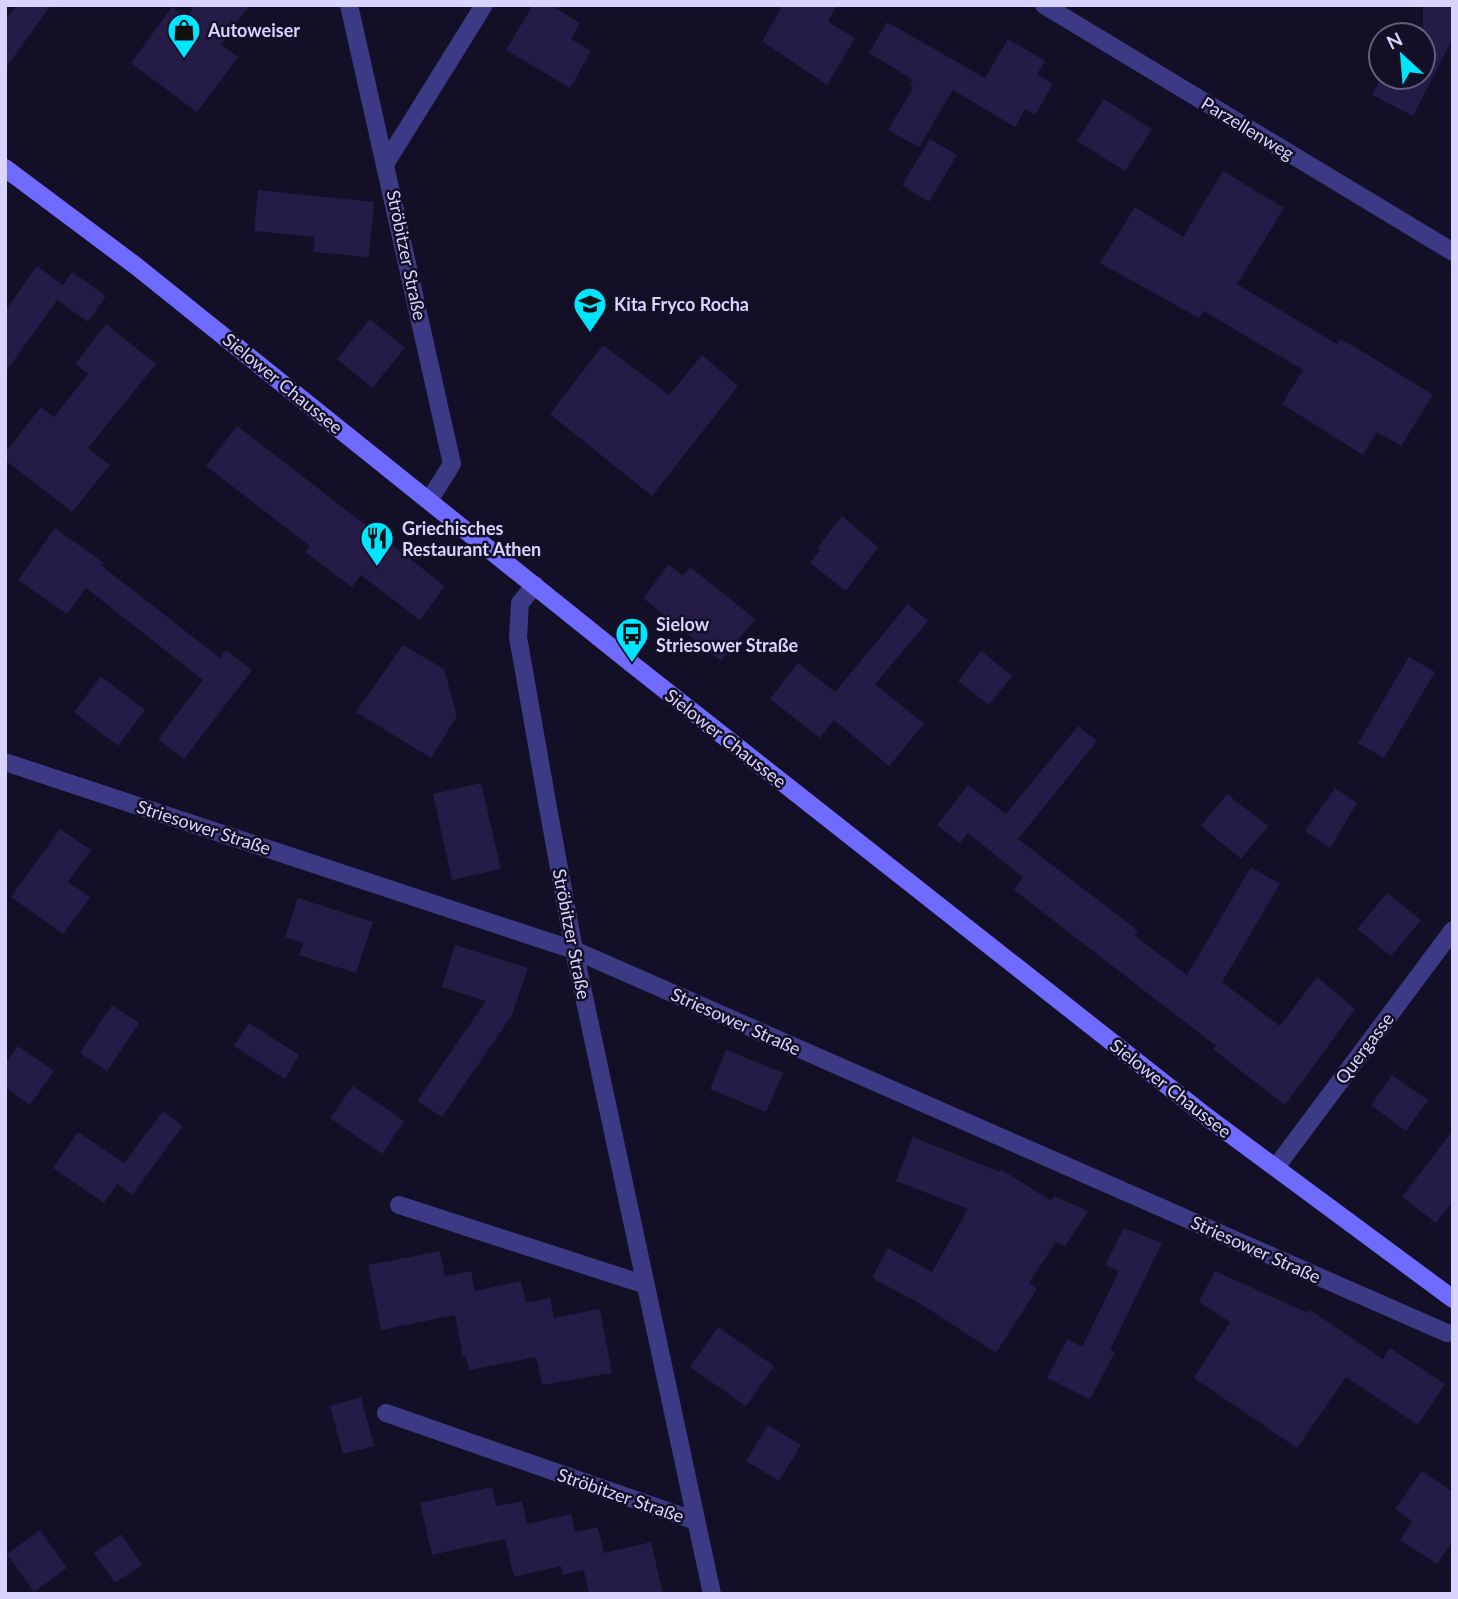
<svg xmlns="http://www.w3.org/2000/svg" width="1458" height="1599" viewBox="0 0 1458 1599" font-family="Lato,sans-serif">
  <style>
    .building { fill: #241b47 }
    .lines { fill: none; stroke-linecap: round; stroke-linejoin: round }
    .minor { stroke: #3d3a85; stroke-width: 18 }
    .secondary { stroke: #6f6bff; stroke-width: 18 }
    .labels { text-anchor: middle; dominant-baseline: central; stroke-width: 5; stroke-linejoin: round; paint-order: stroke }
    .poi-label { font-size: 18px; font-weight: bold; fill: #d9d4ff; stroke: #130f26; text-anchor: start }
    .street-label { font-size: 18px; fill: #d9d4ff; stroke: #130f26 }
  </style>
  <rect width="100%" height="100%" fill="#130f26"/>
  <path class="building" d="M17,5H51L5,69V21Z
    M195,5H250L221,44L238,57L197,112L131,63L172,7L186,18Z
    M533,5H550L580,23L571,39L591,51L570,88L506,50Z
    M783,5H837L828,22L855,38L827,85L762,41Z
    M1423,5H1453V38L1413,116L1372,95L1382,77H1423Z
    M887,22L985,78L1008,39L1045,61L1037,74L1053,84L1035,115L1025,109L1015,127L953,90L919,147L888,130L913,88L910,86L913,80L869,53Z
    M1104,99L1152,129L1125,171L1077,141Z
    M930,139L957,155L929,202L902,185Z
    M1223,171L1284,208L1237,284L1337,344L1340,339L1360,350L1433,395L1401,446L1377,432L1363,455L1282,404L1303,370L1204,311L1199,318L1100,263L1135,207L1183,237Z
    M258,190L374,202L369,257L313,252L315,237L254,231Z
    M37,266L63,285L72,272L106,296L88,322L57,300L5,373V311Z
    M370,319L405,348L372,388L337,359Z
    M106,324L156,364L88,448L110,465L72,512L5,460V453L41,407L54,417L88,374L75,364Z
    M603,345L669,395L702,355L738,386L652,496L550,414Z
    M237,426L445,586L420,620L361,575L352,587L305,552L310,546L206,466Z
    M842,516L878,547L846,591L810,563L820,550L817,548Z
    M55,528L104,563L102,566L220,658L226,650L252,670L184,759L158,739L203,680L86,588L67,614L18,580Z
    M669,564L683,576L690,567L755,619L721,661L643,598Z
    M908,604L928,621L875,684L924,724L889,766L834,720L820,738L770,699L798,663L835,692Z
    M403,645L444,669L457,716L431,758L356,712Z
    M981,651L1012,676L989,705L958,681Z
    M1409,657L1435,672L1384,758L1358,743Z
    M101,676L145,710L118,746L74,712Z
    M1078,726L1097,741L1018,839L1127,922L1138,931L1134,935L1187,975L1251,867L1280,884L1222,982L1280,1026L1317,977L1355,1009L1285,1105L1213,1049L1216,1046L1014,890L1023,877L968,833L960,843L937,825L968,785L1006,814Z
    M481,783L501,869L452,880L433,794Z
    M1335,788L1357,803L1330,848L1305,831Z
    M1227,794L1268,826L1241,859L1201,826Z
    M60,829L91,850L68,882L90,897L63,934L11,897Z
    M1387,893L1421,920L1391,956L1357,929Z
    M298,898L373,922L356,973L299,955L303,943L285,937Z
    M455,945L528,968L512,1015L442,1117L417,1101L486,1001L442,987Z
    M112,1005L139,1023L107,1071L80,1053Z
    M249,1023L299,1055L285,1079L234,1046Z
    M18,1046L54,1071L30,1105L5,1087V1064Z
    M726,1050L783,1073L766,1112L710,1089Z
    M1392,1075L1428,1100L1406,1131L1371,1105Z
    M353,1086L404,1121L382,1154L330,1118Z
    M163,1111L183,1126L132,1195L117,1184L104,1203L53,1168L78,1132L124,1163Z
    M1453,1130V1201L1436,1223L1402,1197Z
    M913,1137L1000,1172L1001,1169L1051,1201L1054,1196L1088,1211L1065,1246L1056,1242L1029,1283L1037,1289L996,1353L921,1304L872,1278L888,1248L932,1272L968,1209L896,1181Z
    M1124,1228L1162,1243L1110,1350L1115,1352L1090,1399L1047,1378L1067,1339L1082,1347L1119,1271L1105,1265Z
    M440,1251L445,1276L471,1271L475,1291L521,1281L526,1303L550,1298L554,1318L600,1309L612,1373L542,1385L536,1357L469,1370L466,1356L463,1357L455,1315L381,1330L368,1265Z
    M1215,1271L1308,1313L1310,1310L1383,1359L1390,1348L1445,1384L1418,1425L1346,1377L1297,1448L1194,1378L1230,1322L1199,1302Z
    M718,1327L774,1366L746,1406L690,1367Z
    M361,1397L374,1446L343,1454L330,1406Z
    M768,1425L801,1445L779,1481L746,1461Z
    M1422,1471L1453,1492V1541L1437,1564L1400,1540L1412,1521L1395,1509Z
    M492,1487L496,1506L522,1501L527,1524L571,1514L575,1532L598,1527L604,1553L651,1542L663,1594H589L584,1570L563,1575L561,1566L514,1577L505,1539L432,1555L420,1503Z
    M40,1530L67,1568L34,1592L7,1554Z
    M121,1534L142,1565L115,1583L94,1553Z"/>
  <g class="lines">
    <path class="minor" d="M349,5L452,464L430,499
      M1044,5L1453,252
      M387,161L484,5
      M535,585L520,603L518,637L547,802L574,950L712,1594
      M5,762L574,950L1447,1333
      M1276,1167L1453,930
      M399,1205L646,1285
      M386,1413L696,1521"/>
    <path class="secondary" d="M5,168L136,266L632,664L1207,1117L1453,1299"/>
  </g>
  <defs>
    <symbol id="shop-pin" viewBox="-11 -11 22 30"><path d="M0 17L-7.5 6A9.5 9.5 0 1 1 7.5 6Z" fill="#00e5ff" stroke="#130f26"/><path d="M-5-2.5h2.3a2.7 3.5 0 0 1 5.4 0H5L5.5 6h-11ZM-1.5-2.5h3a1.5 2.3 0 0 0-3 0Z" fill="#111"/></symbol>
    <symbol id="school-pin" viewBox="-11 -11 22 30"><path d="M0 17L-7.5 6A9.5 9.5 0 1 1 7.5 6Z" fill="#00e5ff" stroke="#130f26"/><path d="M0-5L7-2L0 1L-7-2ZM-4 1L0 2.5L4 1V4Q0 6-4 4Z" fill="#111"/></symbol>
    <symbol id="restaurant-pin" viewBox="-11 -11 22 30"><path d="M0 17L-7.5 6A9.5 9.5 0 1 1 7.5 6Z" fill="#00e5ff" stroke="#130f26"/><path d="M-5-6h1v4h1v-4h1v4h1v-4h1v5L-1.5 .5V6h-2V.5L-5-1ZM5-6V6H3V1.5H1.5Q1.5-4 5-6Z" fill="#111"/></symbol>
    <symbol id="bus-pin" viewBox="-11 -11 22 30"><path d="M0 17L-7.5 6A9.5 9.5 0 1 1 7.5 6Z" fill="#00e5ff" stroke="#130f26"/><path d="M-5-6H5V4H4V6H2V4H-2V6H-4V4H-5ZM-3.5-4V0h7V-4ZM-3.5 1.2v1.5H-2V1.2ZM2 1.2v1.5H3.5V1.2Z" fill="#111"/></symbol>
  </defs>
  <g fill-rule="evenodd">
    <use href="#shop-pin" x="165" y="11" width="38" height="52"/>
    <use href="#school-pin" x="571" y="285" width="38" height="52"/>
    <use href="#restaurant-pin" x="358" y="519" width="38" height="52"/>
    <use href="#bus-pin" x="613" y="615" width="38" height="52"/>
  </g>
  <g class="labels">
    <g class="poi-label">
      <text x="208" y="30">Autoweiser</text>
      <text x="614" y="304">Kita Fryco Rocha</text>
      <text x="402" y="528">Griechisches<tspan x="402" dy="21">Restaurant Athen</tspan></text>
      <text x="656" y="624">Sielow<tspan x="656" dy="21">Striesower Straße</tspan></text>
    </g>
    <g class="street-label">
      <text transform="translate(1248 128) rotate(31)">Parzellenweg</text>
      <text transform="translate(407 255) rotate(78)">Ströbitzer Straße</text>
      <text transform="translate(283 383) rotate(39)">Sielower Chaussee</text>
      <text transform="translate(726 738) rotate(38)">Sielower Chaussee</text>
      <text transform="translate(204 827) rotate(18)">Striesower Straße</text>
      <text transform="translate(572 934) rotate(79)">Ströbitzer Straße</text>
      <text transform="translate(736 1021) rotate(24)">Striesower Straße</text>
      <text transform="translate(1364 1048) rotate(-53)">Quergasse</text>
      <text transform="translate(1171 1088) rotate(38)">Sielower Chaussee</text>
      <text transform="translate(1256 1249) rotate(24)">Striesower Straße</text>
      <text transform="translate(621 1495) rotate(19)">Ströbitzer Straße</text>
    </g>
  </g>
  <rect width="1458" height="1599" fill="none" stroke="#d9d4ff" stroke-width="14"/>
  <g transform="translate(1402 56) rotate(334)"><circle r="33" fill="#130f26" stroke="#625e7d" stroke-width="2"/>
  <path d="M0-5L12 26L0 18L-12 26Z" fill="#00e5ff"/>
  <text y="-10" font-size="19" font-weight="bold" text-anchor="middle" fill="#d9d4ff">N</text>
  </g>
</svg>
